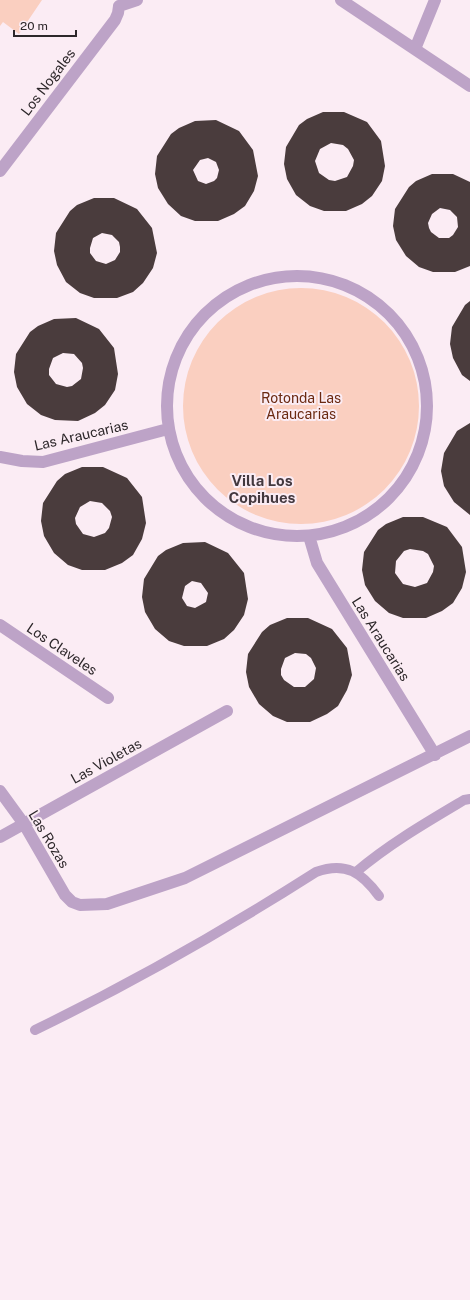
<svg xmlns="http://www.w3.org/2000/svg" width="470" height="1300" viewBox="0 0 470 1300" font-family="'Public Sans',sans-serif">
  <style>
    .green { fill: #facfc0 }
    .building { fill: #4a3c3d; fill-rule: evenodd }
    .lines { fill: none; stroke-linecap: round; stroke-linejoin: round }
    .lane { stroke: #bda3c7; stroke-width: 10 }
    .street { stroke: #bda3c7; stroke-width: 12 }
    .labels { text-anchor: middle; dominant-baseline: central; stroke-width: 4; stroke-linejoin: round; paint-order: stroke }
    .street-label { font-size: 14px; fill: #2d272a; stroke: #fbecf4 }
    .park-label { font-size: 14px; fill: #6b2911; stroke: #fbecf4 }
    .neighbourhood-label { font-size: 15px; font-weight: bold; fill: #43383e; stroke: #fbecf4 }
  </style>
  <rect width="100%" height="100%" fill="#fbecf4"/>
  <path class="green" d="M0,0H42L19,34L3,22L0,26Z
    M183 406a118 118 0 1 1 236 0a118 118 0 1 1-236 0Z"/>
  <path class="building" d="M323,112H344L367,122L381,141L385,166L382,181L372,196L362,204L346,211H324L310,206L296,195L287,179L284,164L286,147L299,125L307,119ZM331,143L343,145L348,149L354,160L353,166L347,177L335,181L329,180L319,173L315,161L320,149Z
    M216,120L239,131L253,150L258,176L254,191L245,206L234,214L218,221H195L181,216L168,204L158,188L155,174L157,156L171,134L179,128L195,121ZM208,158L216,162L219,170L217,178L214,181L206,184L198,181L193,170L200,160Z
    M432,174H453L470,182V266L455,272H433L419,267L406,256L396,240L393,226L395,209L409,187L416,181ZM440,208L450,210L457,217L458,227L453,235L449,238H439L431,232L429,228L428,223L432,214Z
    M94,198H114L137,209L152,228L157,253L153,268L143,283L133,292L117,298H94L80,293L66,282L57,265L54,251L56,233L70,211L77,205ZM102,233L112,235L119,242L120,247V252L115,260L106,264L96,261L90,253V248L93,238Z
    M470,301V381L462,375L453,358L450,344L452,327L465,305Z
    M76,318L99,329L114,348L118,374L115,390L105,405L95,413L78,421L55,420L41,415L27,404L17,387L14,372L16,354L30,332L38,326L54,319ZM63,353L74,354L82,363L83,368L81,379L72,386L67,387L56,384L49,375V369L53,358Z
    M470,423V515L454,502L444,486L441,471L444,453L457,431Z
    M82,467H103L127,478L142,497L146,523L142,539L133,555L122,563L105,570H82L68,565L54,553L44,536L41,521L43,503L57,481L65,474ZM90,501L102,503L110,511L112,517L109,528L105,533L94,537L83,534L76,524L75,518L80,507Z
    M403,517H423L447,527L462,547L466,572L462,588L453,603L442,611L426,618H403L389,613L375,601L365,585L362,570L364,552L378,530L386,524ZM410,549L423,551L428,554L434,566L433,572L427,583L415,587L403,584L395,573L396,561L404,551Z
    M205,542L228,553L244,573L248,599L244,615L234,630L224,639L207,646H184L169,641L155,629L145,612L142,597L144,579L158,556L166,550L183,543ZM192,581L201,583L208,593L206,602L195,608L187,606L182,598L185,586Z
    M287,618H308L332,629L347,648L352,675L347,690L338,706L327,714L310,722H287L273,716L259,704L249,687L246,672L248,654L262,632L270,625ZM295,653L306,654L311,658L316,668L314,679L305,687H294L284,680L281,675V669L285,658Z"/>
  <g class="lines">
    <path class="lane" d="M356,872C389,844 427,822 464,800L470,799
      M35,1030C132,983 225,930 316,872C346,861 362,873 379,896"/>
    <path class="street" d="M341,0L470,86
      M119,6L137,0
      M415,49L435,0
      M0,171L115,20L118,13L119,6
      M167 406a130 130 0 1 1 260 0a130 130 0 1 1-260 0Z
      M0,457L22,461L43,462L168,429
      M309,536L317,563L435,755
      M0,625L108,698
      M0,791L24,824L65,895L72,902L80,905L107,904L185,878L470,736
      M0,837L227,711"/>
  </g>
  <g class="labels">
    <g class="street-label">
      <text transform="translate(48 82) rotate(-53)">Los Nogales</text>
      <text transform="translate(81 435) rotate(-13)">Las Araucarias</text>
      <text transform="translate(381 639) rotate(58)">Las Araucarias</text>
      <text transform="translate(62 649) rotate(34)">Los Claveles</text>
      <text transform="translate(106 761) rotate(-29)">Las Violetas</text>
      <text transform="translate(49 839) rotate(59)">Las Rozas</text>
    </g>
    <g class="park-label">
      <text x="301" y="398">Rotonda Las<tspan x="301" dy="16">Araucarias</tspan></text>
    </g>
    <g class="neighbourhood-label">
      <text x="262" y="480">Villa Los<tspan x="262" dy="17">Copihues</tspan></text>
    </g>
  </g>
  <path d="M14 30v6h62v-6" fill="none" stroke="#2d272a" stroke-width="2"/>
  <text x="20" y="30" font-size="12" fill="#2d272a" stroke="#fbecf4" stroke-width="3" paint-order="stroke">20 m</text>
</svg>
